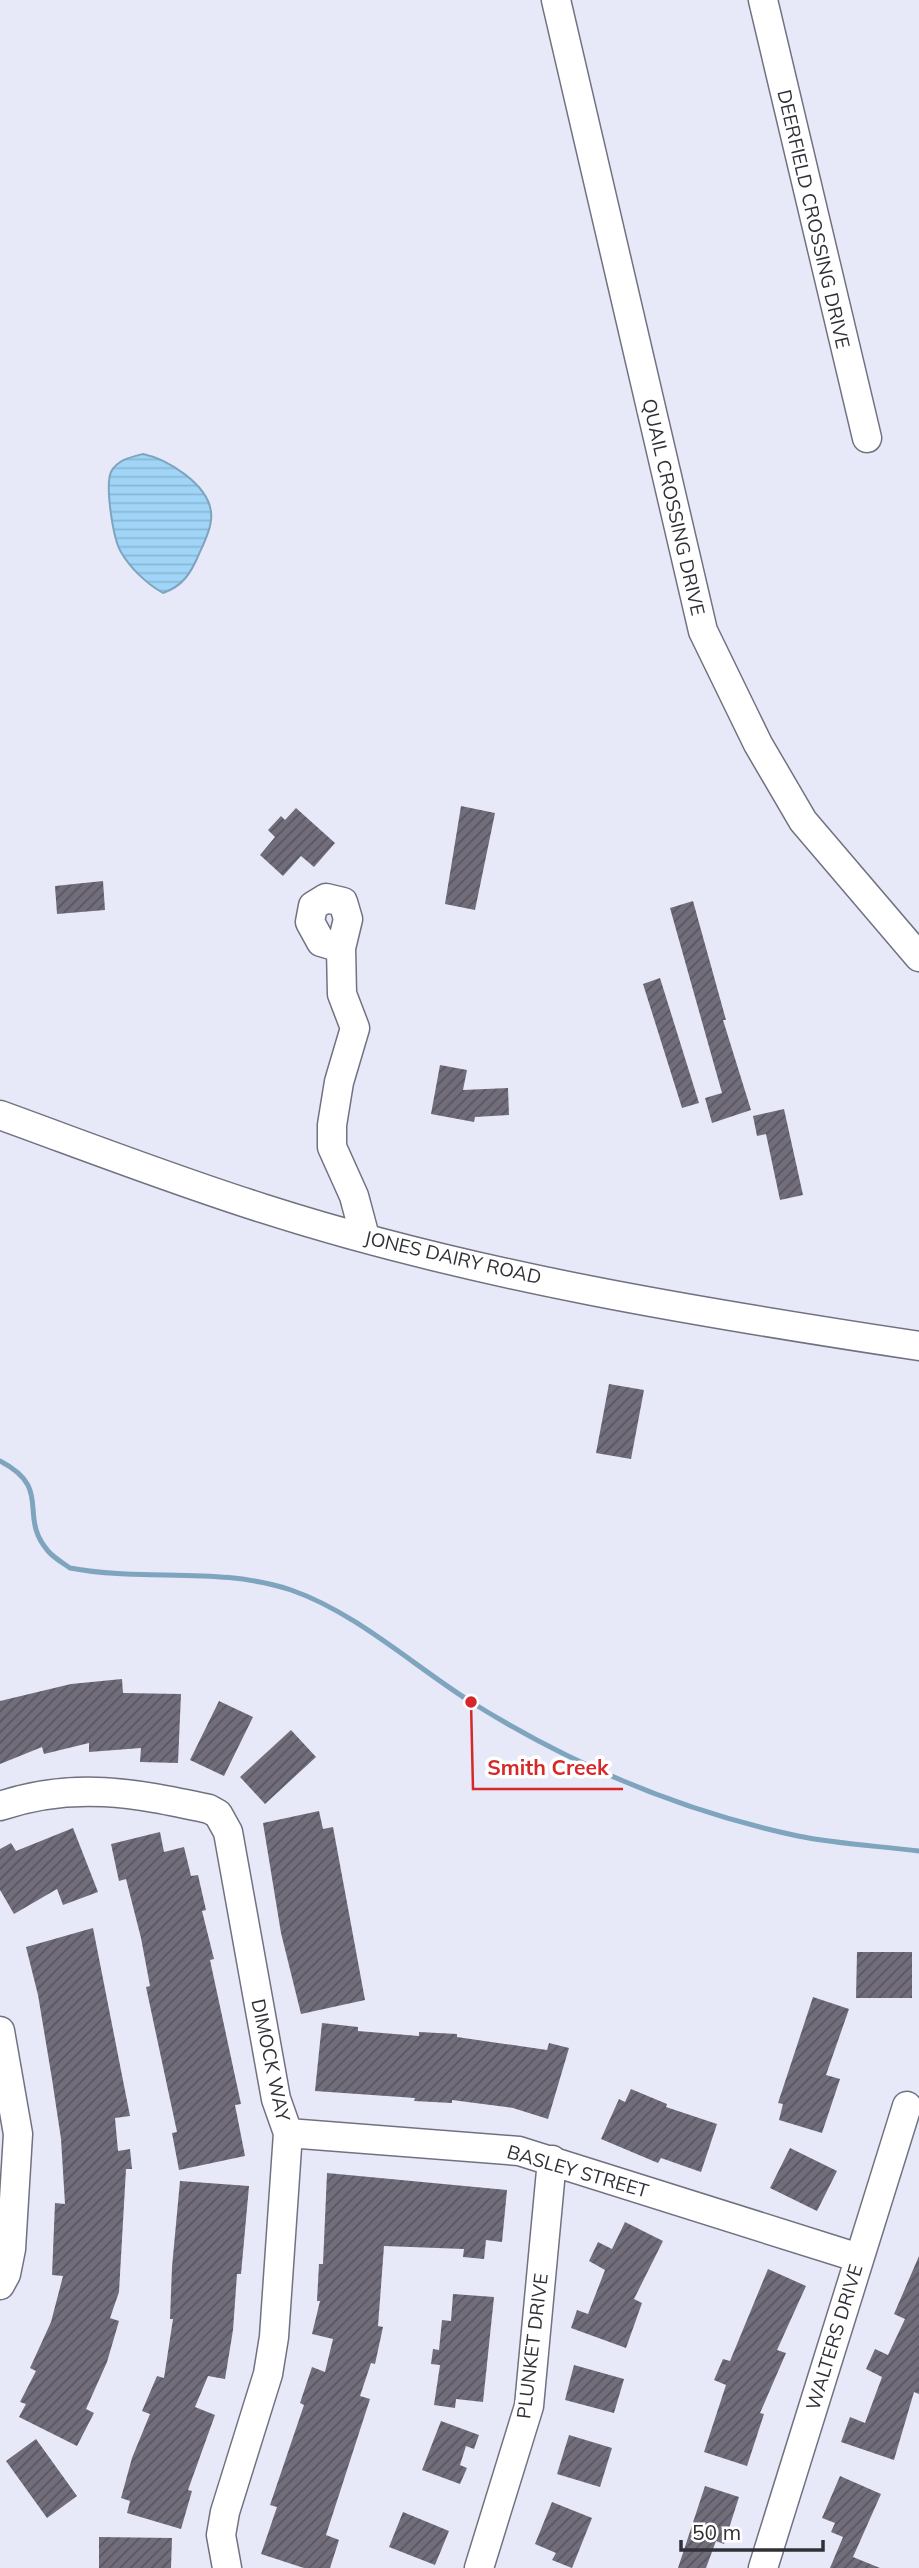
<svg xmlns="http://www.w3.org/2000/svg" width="919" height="2568" viewBox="0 0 919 2568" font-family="Mulish,sans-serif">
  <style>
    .water { fill: url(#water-rules); stroke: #7fa4be; stroke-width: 2 }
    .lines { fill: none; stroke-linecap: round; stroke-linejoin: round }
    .stream { stroke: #7fa4be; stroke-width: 5 }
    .building { fill: url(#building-hatch) }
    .minor-casing { stroke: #717281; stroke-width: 31 }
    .minor { stroke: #fff; stroke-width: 28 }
    .labels { text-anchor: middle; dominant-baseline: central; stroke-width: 7; stroke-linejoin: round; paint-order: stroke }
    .street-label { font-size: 19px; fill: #303137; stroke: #fff }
    .leader { fill: none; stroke: #d62828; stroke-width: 2.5 }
    .callout-dot { fill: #d62828; stroke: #fff; stroke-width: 2.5 }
    .callout-label { font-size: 21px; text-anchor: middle; font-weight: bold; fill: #d62828; stroke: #fff; stroke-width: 7; stroke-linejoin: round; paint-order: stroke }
  </style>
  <defs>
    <pattern id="water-rules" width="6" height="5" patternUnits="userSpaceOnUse" patternTransform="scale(1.75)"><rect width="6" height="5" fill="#a1d5f8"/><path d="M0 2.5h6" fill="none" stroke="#8bb7d5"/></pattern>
    <pattern id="building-hatch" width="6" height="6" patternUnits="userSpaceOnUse" patternTransform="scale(1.75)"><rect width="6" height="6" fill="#726d7b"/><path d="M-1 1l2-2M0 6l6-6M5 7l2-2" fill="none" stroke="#595660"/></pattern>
  </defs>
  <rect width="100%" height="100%" fill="#e7e9f9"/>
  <path class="water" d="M143,454C167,459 208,484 211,512C213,525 204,543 199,554C191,573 183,586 163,593C147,584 130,568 121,552C113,539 105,486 111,472C117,460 131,457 143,454Z"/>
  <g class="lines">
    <path class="stream" d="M0,1461C54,1489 17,1515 48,1551C54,1558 63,1563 70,1568C143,1582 220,1566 291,1590C355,1612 414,1666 471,1702C572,1765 681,1811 798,1836C837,1844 879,1846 919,1851"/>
  </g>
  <path class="building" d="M461,806L495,813L475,910L445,904Z
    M296,808L335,843L314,867L301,856L283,876L260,855L275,837L268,830L281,816L285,820Z
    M103,881L105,910L57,914L55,886Z
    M693,901L726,1020H723L751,1110L712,1123L705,1098L722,1093L670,908Z
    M660,978L699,1103L682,1108L643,984Z
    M440,1065L467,1070L463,1090L508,1088L509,1115L475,1117L474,1122L431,1114Z
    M784,1109L803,1195L780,1200L766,1134L757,1136L753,1116Z
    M609,1384L644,1390L631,1459L596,1453Z
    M122,1679L123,1693L181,1694L178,1763L140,1762L141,1748L89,1752V1743L44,1754L42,1747L0,1764V1701L71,1684Z
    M219,1701L253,1717L224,1776L190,1760Z
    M291,1730L316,1757L265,1804L240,1777Z
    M319,1811L323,1829L333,1827L365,2000L301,2014L281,1933L263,1823Z
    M73,1828L98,1892L63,1905L57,1889L14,1914L0,1890V1849L11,1843L16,1851Z
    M160,1832L164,1852L184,1847L191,1876L198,1875L206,1910L202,1911L214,1959L210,1960L241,2104L235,2105L245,2156L179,2170L172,2133L177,2132L146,1987L150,1986L141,1938L126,1879L119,1881L111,1844Z
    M93,1928L130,2116L115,2118L118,2151L130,2149L132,2169H126L119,2292L110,2318L119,2321L107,2362L86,2409L94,2413L77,2446L19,2417L26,2404L20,2402L36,2371L30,2368L51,2322L63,2276L52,2275L55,2203L65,2204L61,2139L52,2079L38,1995L26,1947Z
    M857,1952H912V1998H856Z
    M813,1997L849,2009L826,2075L840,2079L822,2133L779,2120L783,2104L778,2103Z
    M322,2023L358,2027V2031L419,2036V2032L457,2034V2037L547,2050L549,2043L569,2048L548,2119L513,2108L452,2100V2103L414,2101L415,2098L315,2091Z
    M631,2089L667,2104L666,2107L717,2124L701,2172L661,2158L658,2163L601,2139L619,2099L625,2102Z
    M790,2148L837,2171L817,2211L770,2188Z
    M327,2173L507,2190L502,2242L486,2240L484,2259L463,2257L464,2249L384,2246L378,2326L383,2327L375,2364L371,2363L360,2396L370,2399L326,2535L339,2540L330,2568H304L261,2554L277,2507L270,2505L304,2405L300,2403L312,2367L325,2372L333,2339L312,2334L320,2301H317L319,2264H323Z
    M180,2181L249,2186L241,2274H237L233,2330L225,2379L208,2376L195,2407L215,2415L188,2490L192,2491L181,2529L127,2513L130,2501L121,2498L132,2458L150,2414L142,2411L157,2376L164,2378L173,2319H170L172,2267Z
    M625,2222L663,2241L634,2299L642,2303L626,2348L571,2328L577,2310L588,2314L605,2270L589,2261L598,2242L612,2249Z
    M919,2256V2394L914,2392L894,2460L841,2442L850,2417L865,2423L882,2377L866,2369L875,2349L888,2355L905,2319L894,2314Z
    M768,2269L806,2286L777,2350L786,2353L760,2413L764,2414L747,2466L704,2452L726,2385L714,2380L723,2359L730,2361Z
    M453,2294L494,2297L483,2402L456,2399L455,2408L434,2405L440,2365L431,2364L433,2349L439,2350L442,2320L451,2321Z
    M574,2365L624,2379L614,2413L565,2400Z
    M441,2421L479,2435L474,2449L466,2446L460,2465L467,2468L460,2484L422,2470Z
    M569,2435L612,2448L600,2487L557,2474Z
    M36,2439L77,2496L47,2518L6,2461Z
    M840,2476L881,2494L853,2557L880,2568H830L843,2537L831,2532L835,2523L822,2518Z
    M705,2486L739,2497L724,2544L716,2541L706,2568H678Z
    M552,2502L592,2518L572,2568L552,2560L556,2553L535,2544Z
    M403,2512L449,2531L435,2565L389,2547Z
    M99,2537L172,2538L171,2568H99Z"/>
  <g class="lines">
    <defs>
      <path id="minor" d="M556,0L703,631L758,744L803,821L919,957
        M763,0L867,438
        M341,948L321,942L310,922L313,906L326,898L343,902L348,919L341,948L342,994L355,1028L339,1082L332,1125V1147L354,1196L365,1237
        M0,1115C88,1147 176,1181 265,1209C474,1276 702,1313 919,1346
        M0,1806C74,1781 135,1793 209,1809L218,1814L228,1832L276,2099L288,2133L274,2337L268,2374L225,2512L221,2535L227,2568
        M0,2031L18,2134L11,2249L6,2274L0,2285
        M288,2133L519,2151L859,2258
        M479,2568L529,2406L552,2160
        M763,2568L907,2106"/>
    </defs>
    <use href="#minor" class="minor-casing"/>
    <use href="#minor" class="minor"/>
  </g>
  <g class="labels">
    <g class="street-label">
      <text transform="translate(814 219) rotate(77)">DEERFIELD CROSSING DRIVE</text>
      <text transform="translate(674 507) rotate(77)">QUAIL CROSSING DRIVE</text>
      <text transform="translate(453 1257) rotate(13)">JONES DAIRY ROAD</text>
      <text transform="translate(271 2060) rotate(78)">DIMOCK WAY</text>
      <text transform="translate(578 2171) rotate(16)">BASLEY STREET</text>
      <text transform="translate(834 2337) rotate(-73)">WALTERS DRIVE</text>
      <text transform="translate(532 2346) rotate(-83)">PLUNKET DRIVE</text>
    </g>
  </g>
  <path class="leader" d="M471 1702L473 1789H623"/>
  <circle class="callout-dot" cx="471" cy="1702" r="7"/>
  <g class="callout-label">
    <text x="548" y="1775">Smith Creek</text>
  </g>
  <path d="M681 2540v10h142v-10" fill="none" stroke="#303137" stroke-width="3.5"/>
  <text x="692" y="2540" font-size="21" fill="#303137" stroke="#ffffff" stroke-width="5" paint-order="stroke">50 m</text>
</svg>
